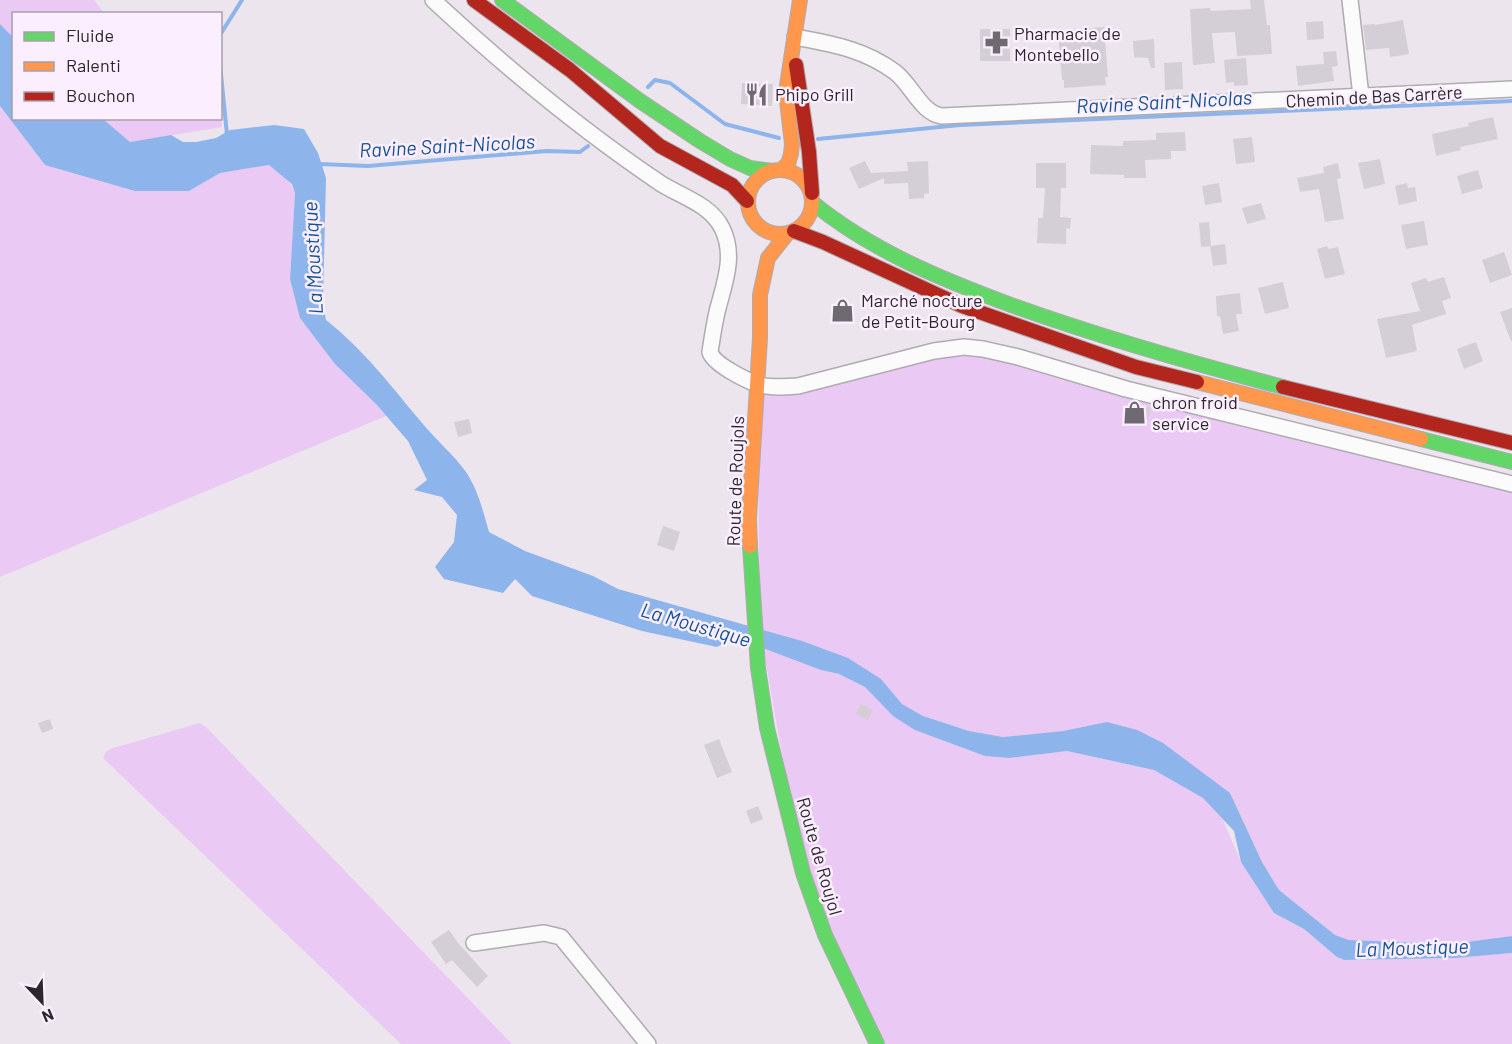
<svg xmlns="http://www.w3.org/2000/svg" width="1512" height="1044" viewBox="0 0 1512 1044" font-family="Barlow,sans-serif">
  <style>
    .green { fill: #eac9f4 }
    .water { fill: #8db5eb }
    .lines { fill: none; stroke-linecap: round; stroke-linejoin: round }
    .stream { stroke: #8db5eb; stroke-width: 4 }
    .building { fill: #d4cfd6 }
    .street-casing { stroke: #b0abb1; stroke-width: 18 }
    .fast-casing { stroke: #b0abb1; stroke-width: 16 }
    .slow-casing { stroke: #b0abb1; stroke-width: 16 }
    .jam-casing { stroke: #b0abb1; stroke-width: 16 }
    .street { stroke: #fcfbfc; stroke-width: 15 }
    .fast { stroke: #63d668; stroke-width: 14 }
    .slow { stroke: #ff974d; stroke-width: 14 }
    .jam { stroke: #b3261e; stroke-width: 14 }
    .labels { text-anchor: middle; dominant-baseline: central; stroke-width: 5; stroke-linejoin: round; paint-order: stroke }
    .poi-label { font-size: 18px; fill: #2c272d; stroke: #fbefff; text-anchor: start }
    .street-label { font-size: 18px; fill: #2c272d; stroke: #fbefff }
    .water-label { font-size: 20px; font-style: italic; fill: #155294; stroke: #fbefff }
  </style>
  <rect width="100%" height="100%" fill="#ece5ee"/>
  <path class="green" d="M0,0H94L104,13L14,14L13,37L0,24Z
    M0,106L45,165L189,191L220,173L269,165C280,174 291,179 295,193L290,279L376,404L386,416L0,577Z
    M221,113L222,127L130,142L103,119L220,118Z
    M964,347L1512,484V936L1451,944L1349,940L1334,935L1279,890L1262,862L1230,793L1210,779L1104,723L1063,731L1003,737L969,731L923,716L902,704L881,679L760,629L757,384L781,388Z
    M763,647L821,670L839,674L865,687L893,716L985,756L1009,758L1067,751L1154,770L1203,798L1222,818L1241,862L1274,913L1304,929L1337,957L1344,960L1455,958L1512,953V1044H877L803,873Z
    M200,723L206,727L512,1044H401L103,758L106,752L110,749Z"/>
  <path class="water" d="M0,24L13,37L14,118L103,119L130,142L171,135L183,142H196L216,138L230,130L274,125L304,129L318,153L326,178L323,301L326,320C366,352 390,385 423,424C436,440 454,455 466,472C478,490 483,511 489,532L525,551L593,576L618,589L802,641L848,658L881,679L902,704L923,716L969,731L1003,737L1063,731L1107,722L1137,730L1163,743L1230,793L1262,862L1279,890L1335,935L1349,940L1451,944L1512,936V953L1455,958L1344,960L1337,957L1304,929L1274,913L1241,862L1234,831L1203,798L1154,770L1067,751L1009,758L985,756L915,730L893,716L865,687L839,674L821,670L744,641L730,640L717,647L642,631L532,596L515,579L503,593L444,579L435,567L454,542L457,515L442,497L414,490L427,480L408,441L376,404L335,364L300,318L290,279L295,193L292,184L269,165L220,173L189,191H135L45,165L0,106Z"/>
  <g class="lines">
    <path class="stream" d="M220,35L242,0
      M220,64L227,135
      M648,87L655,80L670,83L725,124L779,138
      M818,139L960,125L1512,101
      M319,164L368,166L547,151L580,152L588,146"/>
  </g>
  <path class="building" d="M1250,0H1264L1267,25H1270L1272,54L1237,56L1235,32L1212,33L1215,63L1193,65L1190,9L1210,8L1211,11L1251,9Z
    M1403,20L1409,54L1390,57L1389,48L1366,50L1363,25L1375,24V25Z
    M1323,21L1324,39L1307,40L1306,22Z
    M1104,27L1108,77H1105L1106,85L1064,88V80H1062L1058,31Z
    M980,29H1010V61H980Z
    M1154,39L1155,68H1151L1148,58L1134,57L1133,41Z
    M1336,51L1338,66L1332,67L1334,81L1298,86L1296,66L1324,64L1323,52Z
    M1246,58L1248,85L1234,86V82L1226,83L1224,60Z
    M1182,62L1183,89L1165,90L1164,63Z
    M742,83L773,84L772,106L741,104Z
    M1493,117L1498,139L1460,147L1461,150L1436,156L1432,134L1469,126L1468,123Z
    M1185,132L1186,151H1171V159L1145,160L1146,178H1124V175L1090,174L1091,145L1123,146V141L1156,140V133Z
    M1252,137L1255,162L1236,164L1233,139Z
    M1380,159L1385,184L1364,189L1358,163Z
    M865,161L871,173L908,171L907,162L928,161L929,193L924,194V198L909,199L908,183L884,184V178L859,189L849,168Z
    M1036,163H1066V188H1061L1060,217L1071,218L1070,229L1066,228V244L1037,243L1038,218H1043L1045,188H1036Z
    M1338,163L1341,178L1337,179L1344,219L1325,222L1319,189L1300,192L1297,178L1324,173L1323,167Z
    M1478,170L1483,188L1462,194L1457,176Z
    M1219,183L1222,202L1205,205L1202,186Z
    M1407,183L1408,188L1415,187L1417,201L1399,205L1395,186Z
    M1261,203L1266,219L1247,224L1242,208Z
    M1424,221L1428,245L1406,249L1401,225Z
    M1209,222L1211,246L1225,244L1227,264L1213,266L1210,246L1201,247L1199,223Z
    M1327,246L1329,249L1338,247L1345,274L1325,279L1317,249Z
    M1504,252L1512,275L1490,283L1482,260Z
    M1444,277L1451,298L1442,301L1446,314L1412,325L1417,351L1386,358L1377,319L1420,311L1411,283L1426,278L1428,282Z
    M1283,282L1289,308L1265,314L1258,288Z
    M1240,293L1242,314H1236L1239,331L1223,334L1220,316H1217L1216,296Z
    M1512,308V341H1511L1500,312Z
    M1476,342L1483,361L1464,369L1457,349Z
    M1127,403L1151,408L1148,420L1125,415Z
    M469,419L472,433L458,437L454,422Z
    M663,526L680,532L674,551L657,545Z
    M861,704L873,710L868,720L856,714Z
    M50,719L53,729L42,733L38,723Z
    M719,739L732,772L717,778L704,745Z
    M758,806L763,819L751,824L746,811Z
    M449,930L458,943L488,976L477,987L452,960L446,964L431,942Z"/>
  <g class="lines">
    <defs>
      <path id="street" d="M433,0C504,66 580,129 660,183C680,196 710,204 722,228C736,256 724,284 717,312C714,325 712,339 710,352C713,364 747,381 760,385C773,388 785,387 798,386L934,351L964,347L983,349L1018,357L1126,389L1512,484
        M1350,0L1361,96
        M795,37C832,44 864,49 895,72C911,84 922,114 942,116L1512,89
        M474,943L544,933L561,937L648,1044"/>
      <path id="fast" d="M502,0L640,101L700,141L730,159L750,168L772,171
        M813,203C872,251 941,279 1011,305C1100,337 1191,363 1283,387
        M1421,439L1512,462
        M750,546L758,668L767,728L803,873L825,935L877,1044"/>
      <path id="slow" d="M782,169L788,164L791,154L792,144L786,92L800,0
        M748 202a32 32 0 1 1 64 0a32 32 0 1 1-64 0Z
        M1197,382L1421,439
        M750,546L749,518L760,338V295L768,258L787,234"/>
      <path id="jam" d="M474,0L570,70L660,146L732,185L747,201
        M796,65L809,152L812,193
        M794,231L823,242L962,306L1136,367L1197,382
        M1283,387L1512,443"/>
    </defs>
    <use href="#street" class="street-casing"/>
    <use href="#fast" class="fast-casing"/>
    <use href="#slow" class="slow-casing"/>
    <use href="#jam" class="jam-casing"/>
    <use href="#street" class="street"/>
    <use href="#fast" class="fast"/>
    <use href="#slow" class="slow"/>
    <use href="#jam" class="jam"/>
  </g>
  <defs>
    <symbol id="pharmacy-bare" viewBox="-9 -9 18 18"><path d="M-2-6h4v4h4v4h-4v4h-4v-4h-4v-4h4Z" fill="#6f6a71" stroke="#fbefff" stroke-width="2.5" paint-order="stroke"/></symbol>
    <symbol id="restaurant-bare" viewBox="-9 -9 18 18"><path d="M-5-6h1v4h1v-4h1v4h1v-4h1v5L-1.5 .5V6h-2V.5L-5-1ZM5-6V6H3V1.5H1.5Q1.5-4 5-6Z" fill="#6f6a71" stroke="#fbefff" stroke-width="2.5" paint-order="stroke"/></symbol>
    <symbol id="shop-bare" viewBox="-9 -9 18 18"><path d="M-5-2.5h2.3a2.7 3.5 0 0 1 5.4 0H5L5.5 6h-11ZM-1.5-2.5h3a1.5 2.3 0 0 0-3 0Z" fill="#6f6a71" stroke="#fbefff" stroke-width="2.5" paint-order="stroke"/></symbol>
  </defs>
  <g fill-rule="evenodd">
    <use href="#pharmacy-bare" x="980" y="26" width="33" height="33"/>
    <use href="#restaurant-bare" x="740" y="78" width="33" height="33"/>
    <use href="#shop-bare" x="826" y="294" width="33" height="33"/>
    <use href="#shop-bare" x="1118" y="396" width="33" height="33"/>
  </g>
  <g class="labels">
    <g class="poi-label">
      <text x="1014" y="33">Pharmacie de<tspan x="1014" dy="21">Montebello</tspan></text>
      <text x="775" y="94">Phipo Grill</text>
      <text x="861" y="300">Marché nocture<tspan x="861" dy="21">de Petit-Bourg</tspan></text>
      <text x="1152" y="402">chron froid<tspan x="1152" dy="21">service</tspan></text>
    </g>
    <g class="street-label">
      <text transform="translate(1374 96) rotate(-3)">Chemin de Bas Carrère</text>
      <text transform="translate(735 481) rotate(-88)">Route de Roujols</text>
      <text transform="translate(820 856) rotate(74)">Route de Roujol</text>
    </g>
    <g class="water-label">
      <text transform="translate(1164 101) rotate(-3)">Ravine Saint-Nicolas</text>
      <text transform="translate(447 145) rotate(-3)">Ravine Saint-Nicolas</text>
      <text transform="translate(312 258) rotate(-93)">La Moustique</text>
      <text transform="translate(696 624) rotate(16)">La Moustique</text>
      <text transform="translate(1412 947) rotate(-2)">La Moustique</text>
    </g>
  </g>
  <rect x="12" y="12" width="210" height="108" fill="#fbefff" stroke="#a89fab" stroke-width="1.5"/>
  <rect x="24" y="32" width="30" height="9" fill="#63d668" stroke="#a89fab" stroke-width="1.5"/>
  <text x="66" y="42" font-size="18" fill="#2c272d">Fluide</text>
  <rect x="24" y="62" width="30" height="9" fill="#ff974d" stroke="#a89fab" stroke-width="1.5"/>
  <text x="66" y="72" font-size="18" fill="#2c272d">Ralenti</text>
  <rect x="24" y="92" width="30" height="9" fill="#b3261e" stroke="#a89fab" stroke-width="1.5"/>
  <text x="66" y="102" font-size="18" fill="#2c272d">Bouchon</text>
  <g transform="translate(42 1002) rotate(157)" stroke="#fbefff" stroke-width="4.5" paint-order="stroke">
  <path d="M0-4.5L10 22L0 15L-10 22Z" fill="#2c272d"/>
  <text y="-9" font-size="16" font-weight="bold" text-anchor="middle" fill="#2c272d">N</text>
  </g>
</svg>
